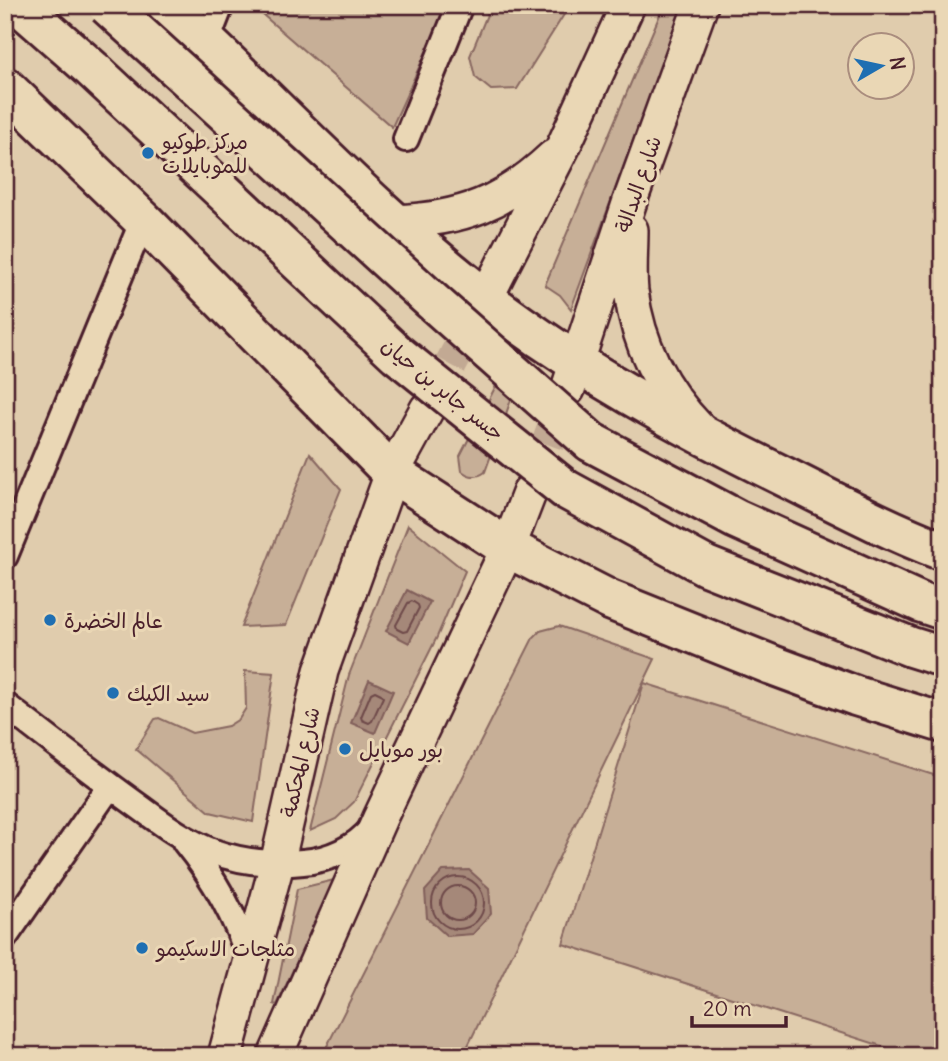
<svg xmlns="http://www.w3.org/2000/svg" width="948" height="1061" viewBox="0 0 948 1061" font-family="Delius,'Playpen Sans Arabic',sans-serif">
  <style>
    .green { fill: #c7af97; stroke: #886761; stroke-width: 2 }
    .water { fill: #a58879; stroke: #815e5a; stroke-width: 2 }
    .lines { fill: none; stroke-linecap: round; stroke-linejoin: round }
    .shore { stroke: #6e494a; stroke-width: 2 }
    .secondary-tunnel { stroke: #c2a993; stroke-width: 33; stroke-dasharray: 33 17; stroke-linecap: butt }
    .street-casing { stroke: #4a1f2b; stroke-width: 30 }
    .secondary-casing { stroke: #4a1f2b; stroke-width: 38 }
    .primary-casing { stroke: #4a1f2b; stroke-width: 44 }
    .street { stroke: #ead7b5; stroke-width: 24 }
    .secondary { stroke: #ead7b5; stroke-width: 33 }
    .primary { stroke: #ead7b5; stroke-width: 38 }
    .primary-bridge-casing { stroke: #4a1f2b; stroke-width: 44; stroke-linecap: butt }
    .primary-bridge { stroke: #ead7b5; stroke-width: 38 }
    .poi-dot { fill: #1f6fb2; stroke: #ead7b5; stroke-width: 2.5 }
    .labels { text-anchor: middle; dominant-baseline: central; stroke-width: 6; stroke-linejoin: round; paint-order: stroke }
    .poi-label { font-size: 21px; fill: #4a1f2b; stroke: #ead7b5; text-anchor: start }
    .street-label { font-size: 21px; fill: #4a1f2b; stroke: #ead7b5 }
  </style>
  <rect width="100%" height="100%" fill="#e0ccad"/>
  <filter id="ink" filterUnits="userSpaceOnUse"><feTurbulence type="fractalNoise" baseFrequency=".0143" numOctaves="2"/><feDisplacementMap in="SourceGraphic" scale="14" xChannelSelector="R" yChannelSelector="G"/><feConvolveMatrix kernelMatrix="1 2 1 2 8 2 1 2 1" color-interpolation-filters="sRGB"/></filter>
  <g filter="url(#ink)">
    <path class="green" d="M257,5H434L445,10L392,127L255,8Z
      M491,5H570L517,89L491,90L475,77L470,56Z
      M664,5H683L571,309L560,295L545,285Z
      M506,366L520,375L485,472C477,478 469,477 462,471L460,456Z
      M310,453L341,489L286,625L241,627Z
      M408,525L465,571L437,637L354,802L336,819L310,831L349,675Z
      M559,626L655,659L463,1056H322L533,638L540,631Z
      M245,671L274,673L253,822L210,812L136,749L155,719L159,718L192,733L228,726L239,719L246,708Z
      M644,683L943,778L942,1056H913L563,944Z
      M334,880L277,1005L274,1004L297,889Z"/>
    <path class="water" d="M407,590L430,602L409,643L386,631Z
      M369,680L393,691L375,733L351,723Z
      M469,870L489,888L491,914L473,934L447,936L427,918L425,891L443,871Z"/>
    <g class="lines">
      <path class="shore" d="M412,601L418,605L419,608L407,631L403,632L397,629L396,625L408,603Z
        M375,691L381,694L383,697L372,721L369,723L362,720L361,717L371,693Z
        M432 903a26 26 0 1 1 52 0a26 26 0 1 1-52 0Z
        M441 903a17 17 0 1 1 34 0a17 17 0 1 1-34 0Z"/>
      <path class="secondary-tunnel" d="M427,409L476,317
        M530,491L567,392"/>
      <defs>
        <path id="street" d="M207,41L221,5
          M406,139L460,5
          M5,556L143,220
          M5,705C50,740 95,775 141,808C164,825 187,842 214,852C242,862 273,865 303,862C329,860 356,848 372,828
          M185,842C215,879 236,917 250,961
          M5,937L110,786"/>
        <path id="secondary" d="M395,222C462,219 503,204 553,157
          M631,230C631,250 629,271 631,291C638,345 663,392 700,430
          M476,317L564,145L628,5
          M568,389L630,201L701,5
          M225,1056L277,864L321,671L392,473L427,409
          M275,1056L380,818L508,548L530,491"/>
        <path id="primary" d="M167,5C274,102 371,211 486,299C578,370 681,426 785,477C837,503 888,530 943,551
          M5,87L143,220L392,473L508,548L610,600L772,665L856,696L943,723"/>
      </defs>
      <use href="#street" class="street-casing"/>
      <use href="#secondary" class="secondary-casing"/>
      <use href="#primary" class="primary-casing"/>
      <use href="#street" class="street"/>
      <use href="#secondary" class="secondary"/>
      <use href="#primary" class="primary"/>
      <defs>
        <path id="primary-bridge" d="M19,5L92,69L397,354L565,489L706,566L911,647L943,657
          M107,5L432,301L591,442L736,519L922,603L943,610"/>
      </defs>
      <use href="#primary-bridge" class="primary-bridge-casing"/>
      <use href="#primary-bridge" class="primary-bridge"/>
    </g>
  </g>
  <g class="poi-dot">
    <circle cx="148" cy="153" r="7"/>
    <circle cx="50" cy="620" r="7"/>
    <circle cx="113" cy="693" r="7"/>
    <circle cx="345" cy="749" r="7"/>
    <circle cx="142" cy="948" r="7"/>
  </g>
  <g class="labels">
    <g class="poi-label">
      <text x="162" y="141">مركز طوكيو<tspan x="162" dy="24">للموبايلات</tspan></text>
      <text x="64" y="620">عالم الخضرة</text>
      <text x="127" y="693">سيد الكيك</text>
      <text x="359" y="749">بور موبايل</text>
      <text x="156" y="948">مثلجات الاسكيمو</text>
    </g>
    <g class="street-label">
      <text transform="translate(638 184) rotate(-71)">شارع البدالة</text>
      <text transform="translate(443 389) rotate(39)">جسر جابر بن حيان</text>
      <text transform="translate(300 762) rotate(-77)">شارع المحكمة</text>
    </g>
  </g>
  <rect width="948" height="1061" fill="none" stroke="#ead7b5" stroke-width="28"/>
  <rect x="14" y="14" width="920" height="1033" fill="none" stroke="#4a1f2b" stroke-width="2.5" filter="url(#ink)"/>
  <g transform="translate(881 66) rotate(81)"><circle r="33" fill="#ead7b5" stroke="#aa8d7e" stroke-width="2"/>
  <path d="M0-5L12 26L0 18L-12 26Z" fill="#1f6fb2"/>
  <text y="-10" font-size="19" font-weight="bold" text-anchor="middle" fill="#4a1f2b">N</text>
  </g>
  <path d="M692 1016v10h94v-10" fill="none" stroke="#4a1f2b" stroke-width="3.5"/>
  <text x="703" y="1016" font-size="21" fill="#4a1f2b" stroke="#ead7b5" stroke-width="5" paint-order="stroke">20 m</text>
</svg>
